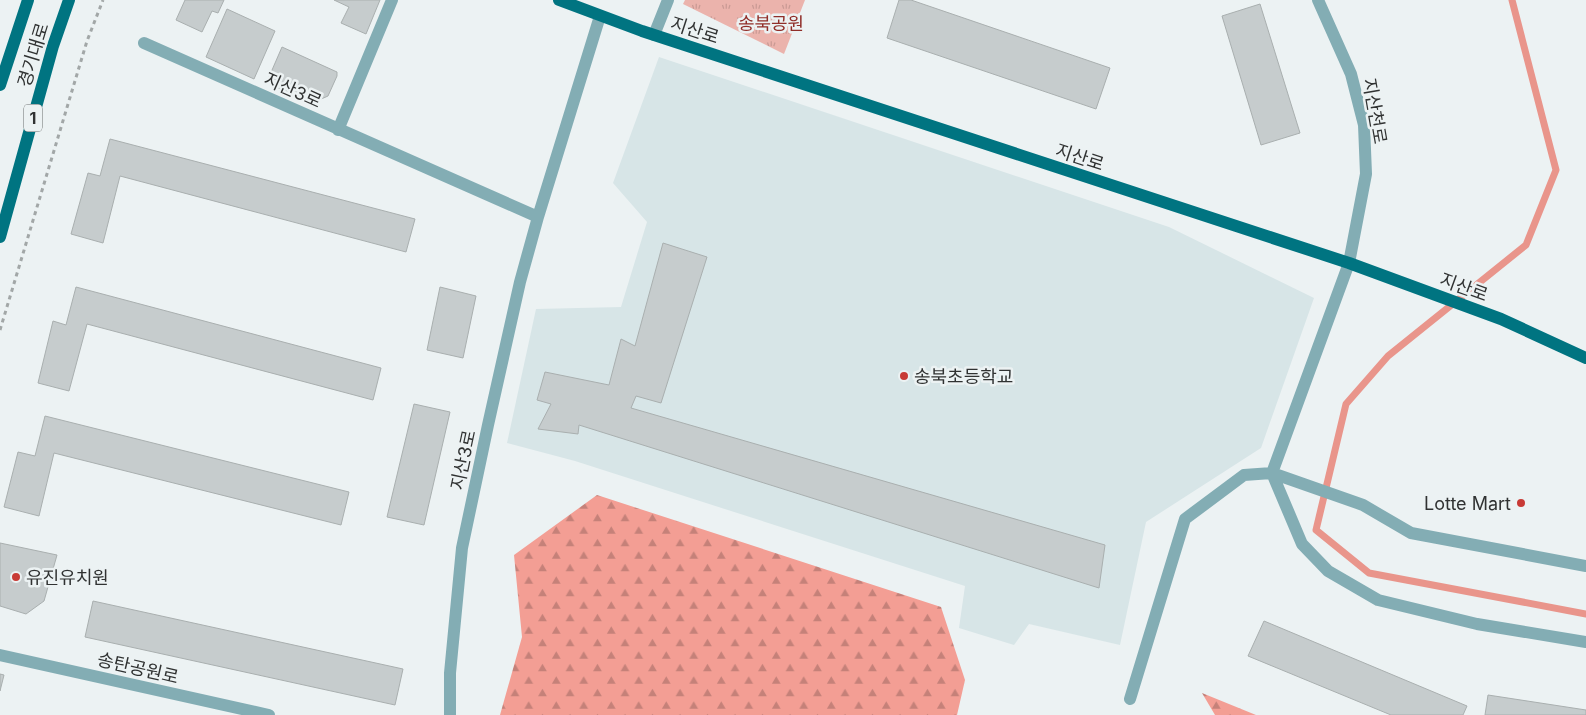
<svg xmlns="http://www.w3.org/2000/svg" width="1586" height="715" viewBox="0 0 1586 715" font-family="Inter,'Noto Sans KR',sans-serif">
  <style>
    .built { fill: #d7e5e7 }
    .forest { fill: url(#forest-firs) }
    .park { fill: url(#park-tufts) }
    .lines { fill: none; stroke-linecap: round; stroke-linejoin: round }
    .stream { stroke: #e9958b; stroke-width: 7 }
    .building { fill: #c6cccd; stroke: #a9afaf }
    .path { stroke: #a2a7a7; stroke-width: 3; stroke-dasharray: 4 4; stroke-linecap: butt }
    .minor { stroke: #83adb4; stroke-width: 12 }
    .major { stroke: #007481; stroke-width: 12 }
    .poi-dot { fill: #c83a35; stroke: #ecf2f3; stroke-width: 2 }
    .labels { text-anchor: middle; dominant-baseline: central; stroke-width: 5; stroke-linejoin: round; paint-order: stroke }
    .shield { fill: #ecf2f3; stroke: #686c6c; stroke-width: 1 }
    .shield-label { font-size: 16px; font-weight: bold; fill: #303232 }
    .park-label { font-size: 18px; fill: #902e29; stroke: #ecf2f3 }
    .street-label { font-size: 18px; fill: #303232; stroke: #ecf2f3 }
    .poi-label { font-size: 18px; fill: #303232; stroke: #ecf2f3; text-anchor: start }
  </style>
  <defs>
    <pattern id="forest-firs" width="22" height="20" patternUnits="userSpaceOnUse" patternTransform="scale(1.25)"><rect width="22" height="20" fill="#f39e94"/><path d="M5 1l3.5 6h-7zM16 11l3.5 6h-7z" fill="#c58179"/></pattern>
    <pattern id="park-tufts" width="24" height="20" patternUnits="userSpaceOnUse" patternTransform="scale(1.25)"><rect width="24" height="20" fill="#ebb3ac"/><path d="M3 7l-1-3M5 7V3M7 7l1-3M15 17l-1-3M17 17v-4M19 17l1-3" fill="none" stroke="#ca9a94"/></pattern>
  </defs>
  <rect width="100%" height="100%" fill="#ecf2f3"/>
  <path class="built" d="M659,57L1169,227L1314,298L1261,448L1146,522L1120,645L1029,624L1014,645L959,628L965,586L575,461L507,443L536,309L621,307L647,222L613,183Z"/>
  <path class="forest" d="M597,495L941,607L965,680L957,715H500L522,637L514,555Z
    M1202,693L1256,715H1215Z"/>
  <path class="park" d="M685,0H805L784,54L683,4Z"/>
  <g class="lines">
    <path class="stream" d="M1512,0L1556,170L1526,245L1388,356L1346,404L1316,530L1369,573L1586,614"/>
  </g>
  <path class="building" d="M185,0H224L218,13L212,11L202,32L176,20Z
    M334,0H380L366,34L341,23L349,7Z
    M899,0H911L1110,68L1096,109L887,38Z
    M1260,4L1300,133L1261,145L1222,16Z
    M227,9L275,31L254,79L206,57Z
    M282,47L337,72V76L328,96L312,103L276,87L278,81L269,77Z
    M110,139L415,219L406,252L120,176L103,243L71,234L88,173L100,176Z
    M663,243L707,257L661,403L636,396L631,408L1105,545L1099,588L579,425L578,434L538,429L551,404L537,400L545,372L609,385L621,339L635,346Z
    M76,287L381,368L373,400L87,324L69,391L38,383L53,321L66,325Z
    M440,287L476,296L463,358L427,350Z
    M414,404L450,412L424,525L387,517Z
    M45,416L349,492L341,525L54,453L39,516L4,507L18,452L35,456Z
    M0,543L57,555L44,601L26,614L0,606Z
    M93,601L403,669L395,705L85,637Z
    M1264,621L1467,706L1463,715H1391L1248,656Z
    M0,674L4,675L0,691Z
    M1488,695L1586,710V715H1485Z"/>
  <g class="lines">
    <path class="path" d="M0,330L87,41L103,0"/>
    <path class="minor" d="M1318,0L1351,74L1364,125L1366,174L1349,263L1272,473L1363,505L1411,533L1586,566
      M654,35L668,0
      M144,43L538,217
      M338,130L392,0
      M0,655L269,715
      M1130,699L1185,519L1244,475L1272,473L1302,544L1328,571L1378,600L1477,624L1586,642
      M450,715V673L462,548L488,425L520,282L538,217L600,16"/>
    <path class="major" d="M559,0L642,31L1349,263L1501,319L1586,358
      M0,85L28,0
      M0,237L53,46L69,0"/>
  </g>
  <g class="poi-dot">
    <circle cx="904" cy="376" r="5"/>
    <circle cx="1521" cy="503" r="5"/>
    <circle cx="16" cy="577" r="5"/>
  </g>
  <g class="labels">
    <rect class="shield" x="24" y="104.5" width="18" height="27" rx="4"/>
    <g class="shield-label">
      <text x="33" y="118">1</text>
    </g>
    <g class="park-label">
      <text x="771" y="23">송북공원</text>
    </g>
    <g class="street-label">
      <text transform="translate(695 30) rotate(18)">지산로</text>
      <text transform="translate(33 55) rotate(-73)">경기대로</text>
      <text transform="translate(293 90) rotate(24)">지산3로</text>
      <text transform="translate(1375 111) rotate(80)">지산천로</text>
      <text transform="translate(1080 157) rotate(18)">지산로</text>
      <text transform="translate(1464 287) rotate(20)">지산로</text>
      <text transform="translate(463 460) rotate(-78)">지산3로</text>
      <text transform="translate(138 668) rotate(13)">송탄공원로</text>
    </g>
    <g class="poi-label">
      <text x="914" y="376">송북초등학교</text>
      <text x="1511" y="503" text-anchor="end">Lotte Mart</text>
      <text x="26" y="577">유진유치원</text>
    </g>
  </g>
</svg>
